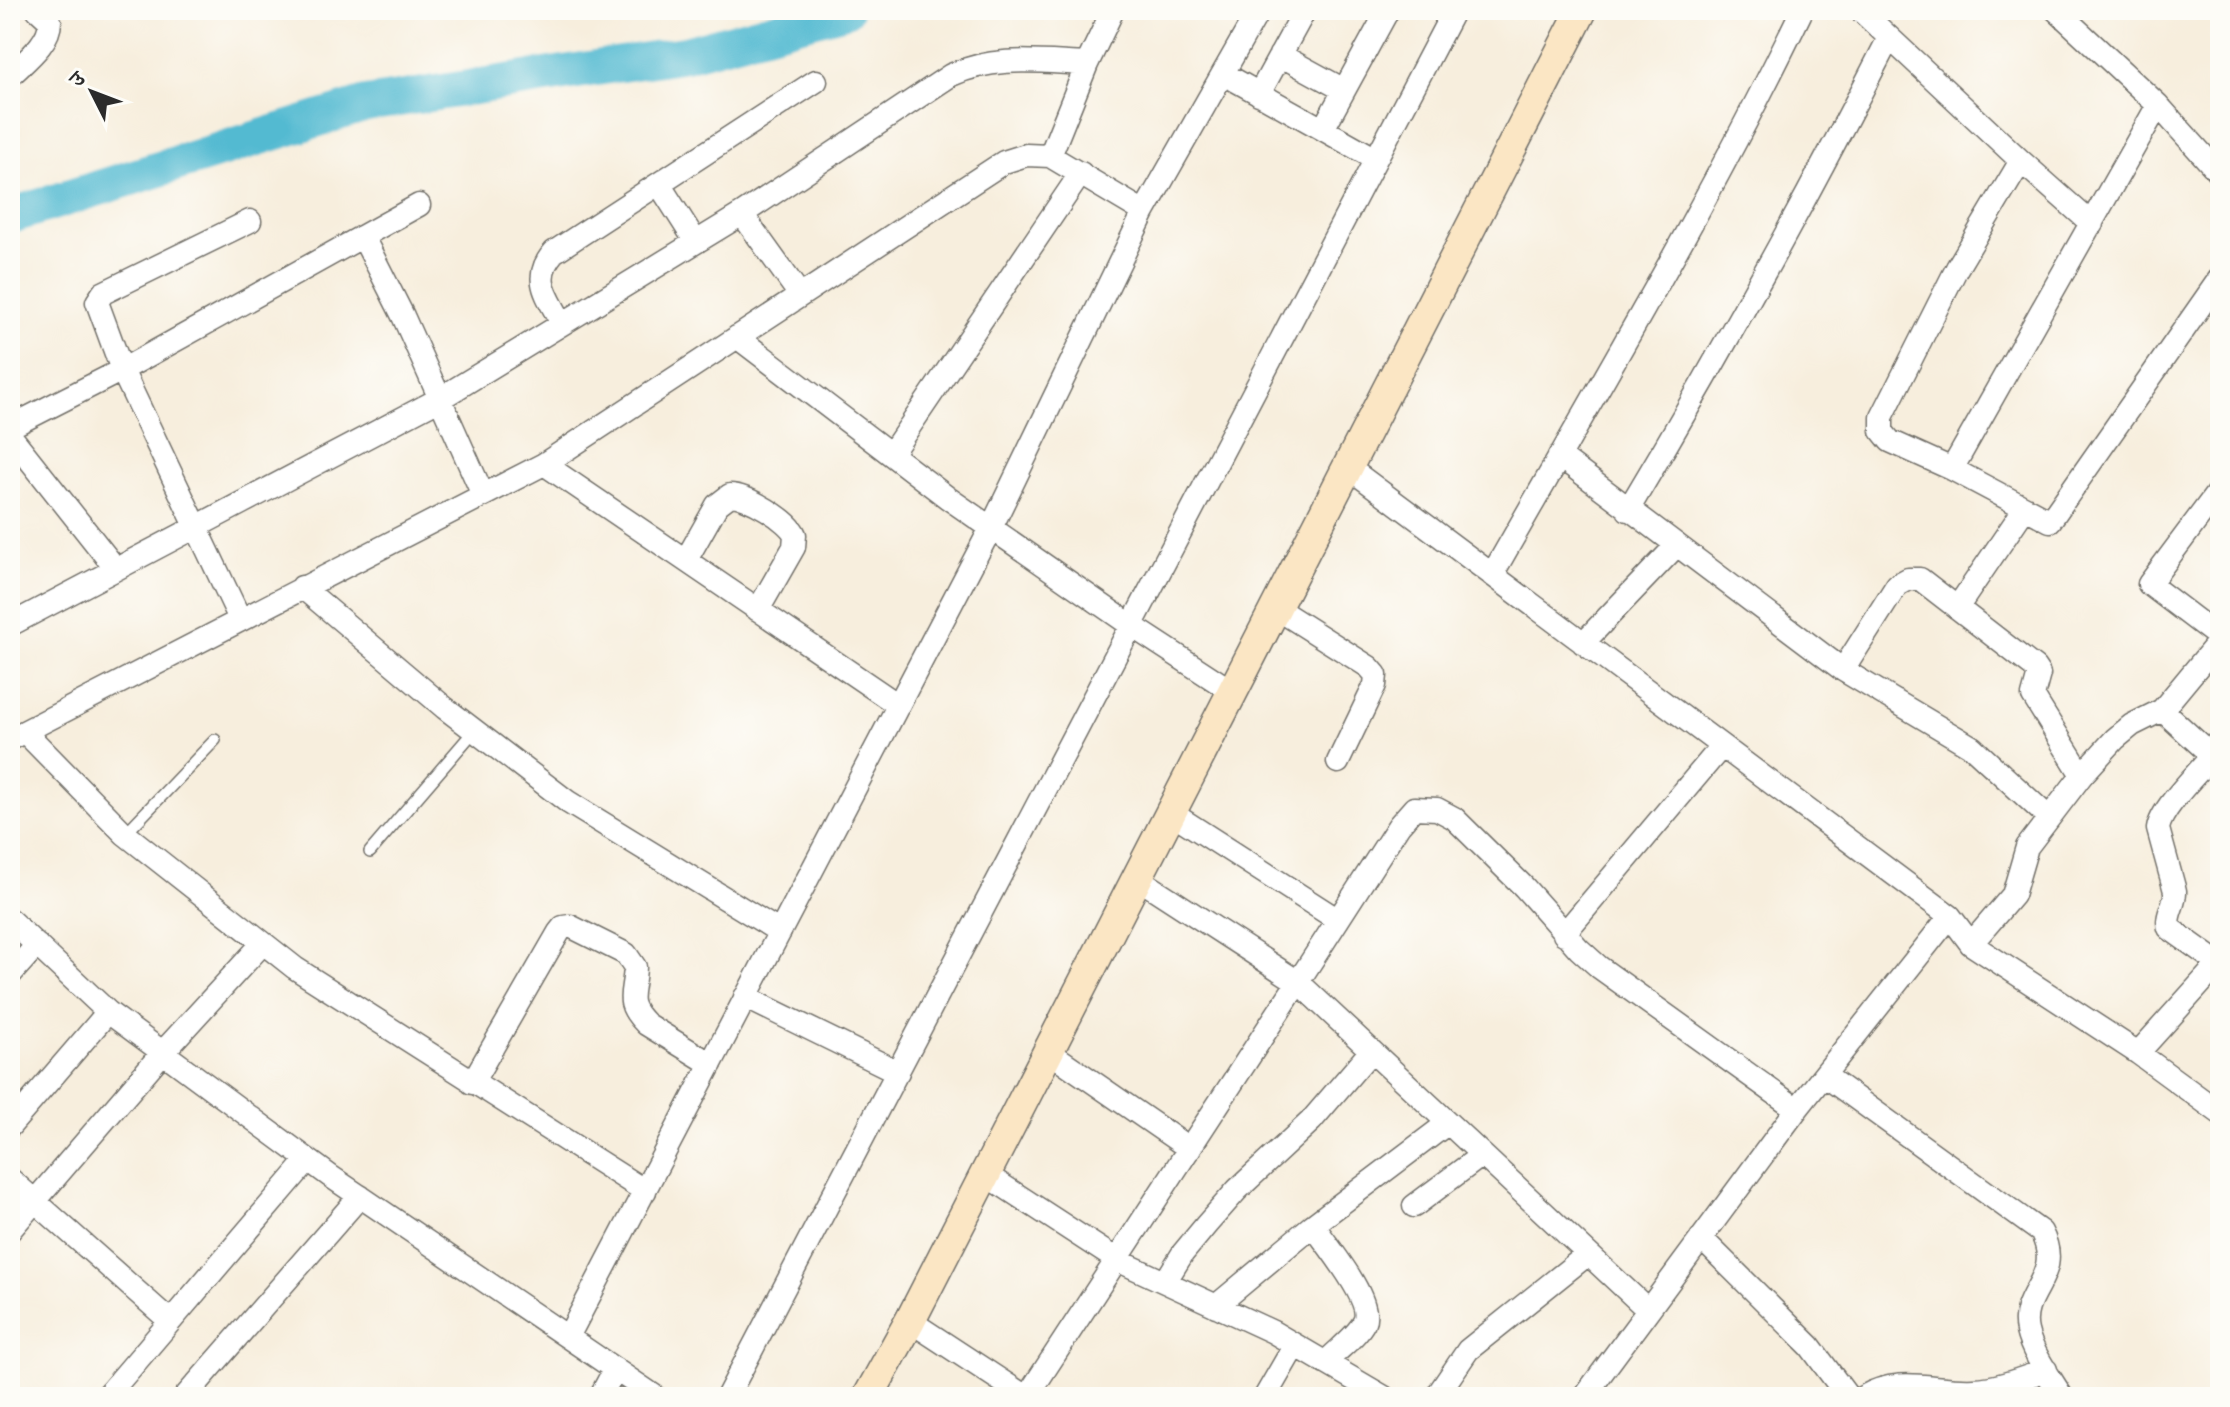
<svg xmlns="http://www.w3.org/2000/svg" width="2230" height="1407" viewBox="0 0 2230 1407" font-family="'Libre Bodoni','Noto Serif Devanagari',serif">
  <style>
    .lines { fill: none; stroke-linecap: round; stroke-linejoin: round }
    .river { stroke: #53bad1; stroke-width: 36 }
    .service-casing { stroke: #726f69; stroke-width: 14 }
    .minor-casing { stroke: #726f69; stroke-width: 25 }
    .secondary-casing { stroke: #726f69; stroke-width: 33 }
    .service { stroke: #fff; stroke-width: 11 }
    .minor { stroke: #fff; stroke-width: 22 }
    .secondary { stroke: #fbe6c4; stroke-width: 30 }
  </style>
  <rect width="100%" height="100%" fill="#fdfcf7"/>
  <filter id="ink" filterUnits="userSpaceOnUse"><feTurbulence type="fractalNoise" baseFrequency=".0125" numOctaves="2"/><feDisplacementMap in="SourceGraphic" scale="16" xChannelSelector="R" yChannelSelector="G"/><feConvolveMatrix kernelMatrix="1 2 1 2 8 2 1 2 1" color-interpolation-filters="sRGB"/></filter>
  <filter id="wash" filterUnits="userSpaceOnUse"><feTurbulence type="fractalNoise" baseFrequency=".006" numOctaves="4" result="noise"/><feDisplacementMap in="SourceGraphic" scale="32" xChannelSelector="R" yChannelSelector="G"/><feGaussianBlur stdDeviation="1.8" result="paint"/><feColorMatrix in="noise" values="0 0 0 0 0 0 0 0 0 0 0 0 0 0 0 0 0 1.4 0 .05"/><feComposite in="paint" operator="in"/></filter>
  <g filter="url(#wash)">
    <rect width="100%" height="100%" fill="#f7eedd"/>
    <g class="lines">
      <path class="river" d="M10,216L366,104L685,54L845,10"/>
    </g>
  </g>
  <g filter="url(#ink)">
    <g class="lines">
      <defs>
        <path id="service" d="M125,834L215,740
          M370,852L474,731"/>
        <path id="minor" d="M1860,10L2021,161L1957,268L1882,417V431L1890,441L1952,469L2050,521L2220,278
          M2056,10L2158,105L2220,174
          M1280,55L1344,90
          M1224,74L1376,159
          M10,76C25,61 50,43 50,21L38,10
          M1259,94L1305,10
          M1323,129L1388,10
          M1050,156L1087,64L1113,10
          M2021,161L2092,224
          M659,184L696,242
          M742,214L800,295
          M363,237L403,316L483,495
          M562,324C549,297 530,279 554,252L816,81
          M737,337L948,498L1132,626L1233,692
          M10,427L122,370L419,205
          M10,435L116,569
          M891,454L1081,173
          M1559,456L1843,670L1972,747L2049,818
          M544,464L898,705
          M1349,468L1950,916L1971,944L2138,1053L2220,1113
          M1952,469L2158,105
          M2220,489L2149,584L2220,638
          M1628,510C1720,356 1807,199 1889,38
          M686,560L717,505L730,495C747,495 789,520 795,535L794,547L758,610
          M1492,575C1598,388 1709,203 1802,10
          M302,587L445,708L568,802L780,932
          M1276,608L1369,667L1376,675L1375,685L1338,762
          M1957,608L2025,508
          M240,619L122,370L97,302L103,293L250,221
          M10,625L441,398L742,214L951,75C995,55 1039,62 1087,64
          M1583,643L1676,546
          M1843,670L1897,585L1908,579H1920L2035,668L2039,674L2033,696L2082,775
          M2162,710L2220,763
          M25,732L125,834L295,968L645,1191
          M10,739L544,464L1004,162L1026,155L1050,156L1144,212
          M2212,756C2198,773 2161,808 2158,829L2175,891C2176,904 2165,915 2169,928L2218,963
          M1170,812L1338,920
          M10,920L108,1012L330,1176L656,1397
          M1564,934L1722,746
          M1971,944L2013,895L2027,847L2082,775L2115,739L2132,725L2162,710L2220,640
          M10,975L37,945
          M745,997L898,1072
          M1048,1051L1190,1149
          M2138,1053L2220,962
          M1824,1075L2041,1232C2065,1277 2018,1292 2027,1331C2032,1353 2050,1377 2062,1397
          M472,1083L559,932L563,927L570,926L626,954L635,967C634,995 623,1001 646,1024L711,1064
          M10,1126L108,1012
          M985,1174L1117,1260L1273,1332L1384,1397
          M10,1179L170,1321
          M1414,1206L1482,1155
          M1313,1225C1326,1244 1374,1301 1364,1322C1356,1337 1337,1350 1325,1363
          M10,1230L163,1052L263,943
          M1701,1238L1810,1346L1848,1397
          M1165,1282L1183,1253L1207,1224L1237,1190L1311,1121L1371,1051
          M1216,1306L1313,1225L1448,1123
          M1648,1310L1298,982L1399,825L1414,808L1437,809L1454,818L1524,887L1579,949L1599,967L1797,1109
          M910,1321L1026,1397
          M568,1337L991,528L1144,212L1259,10
          M106,1397L308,1160
          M185,1397L360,1196
          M600,1397L615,1369
          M727,1397L1454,10
          M1027,1397L1298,982L1136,877
          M1265,1397L1295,1345
          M1436,1397L1468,1350L1588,1254
          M1584,1397L1797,1109L1950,916
          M1863,1397C1901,1375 1933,1391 1974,1389C1999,1388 2023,1378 2046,1370"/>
        <path id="secondary" d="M868,1397L910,1321L1582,10"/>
      </defs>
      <use href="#service" class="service-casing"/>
      <use href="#minor" class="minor-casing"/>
      <use href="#secondary" class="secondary-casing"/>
      <use href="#service" class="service"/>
      <use href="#minor" class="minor"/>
      <use href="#secondary" class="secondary"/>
    </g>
  </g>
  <rect width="2230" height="1407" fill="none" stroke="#fdfcf7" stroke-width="40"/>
  <g transform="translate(92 92) rotate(312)" stroke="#fdfcf7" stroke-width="6" paint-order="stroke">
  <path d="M0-6L14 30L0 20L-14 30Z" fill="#2b2b2b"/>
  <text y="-12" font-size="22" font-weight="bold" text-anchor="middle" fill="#2b2b2b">उ</text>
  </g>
</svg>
